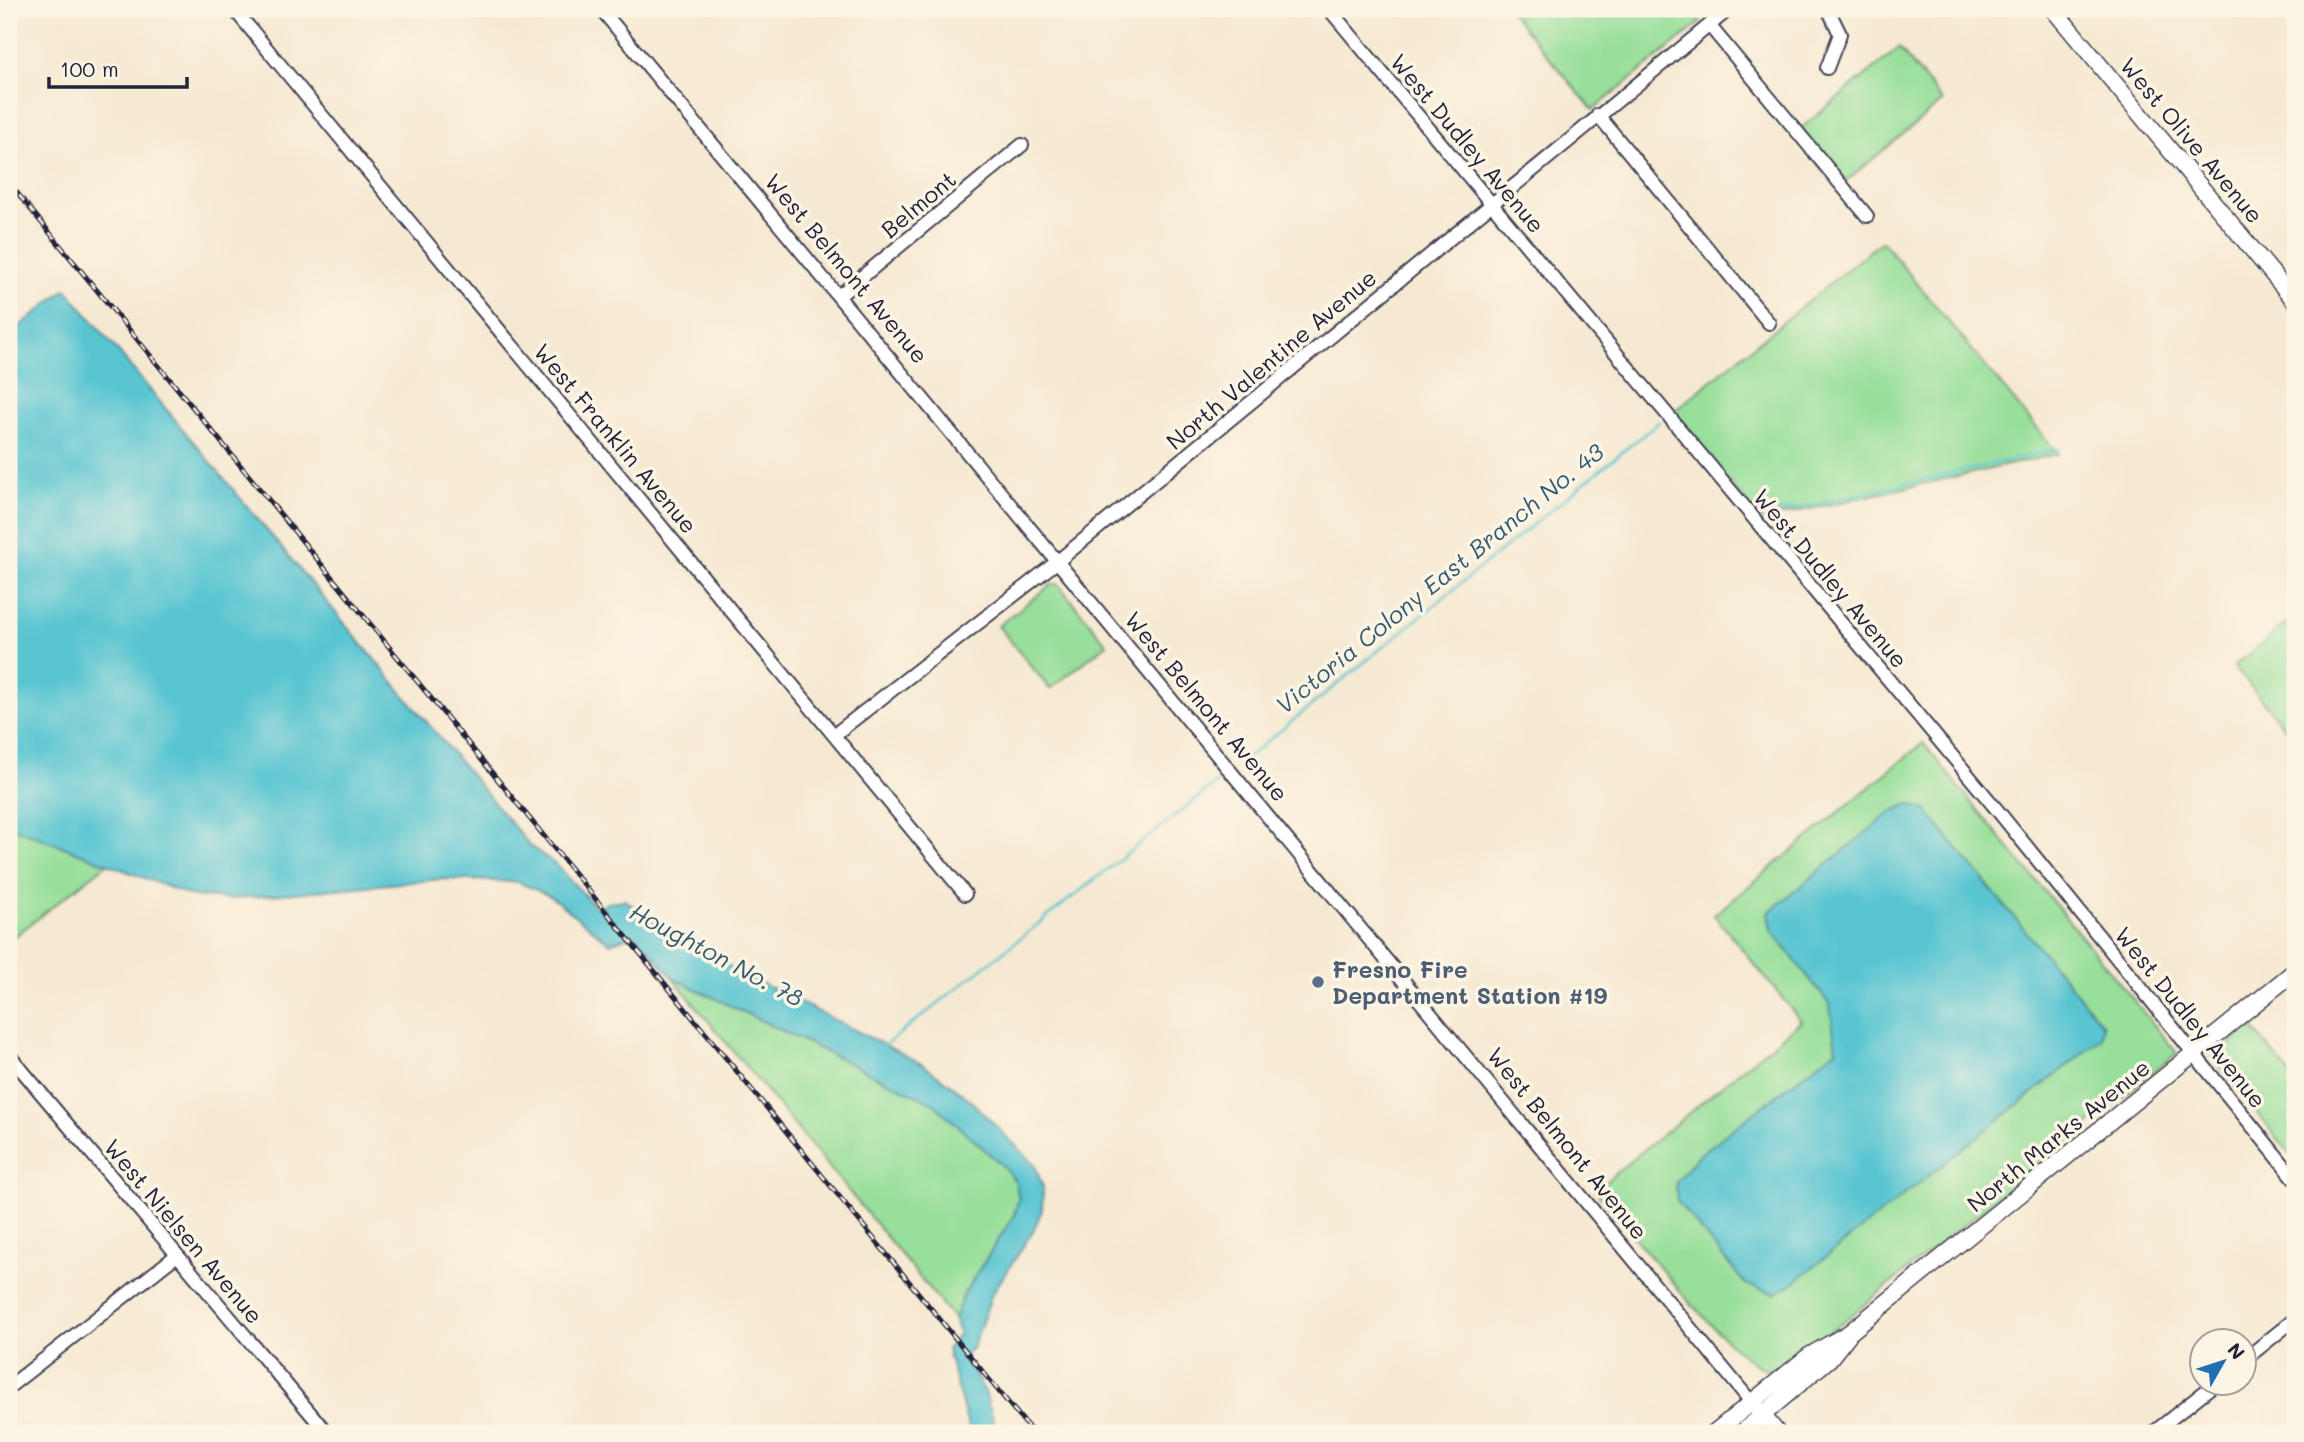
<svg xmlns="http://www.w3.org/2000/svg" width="2304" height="1442" viewBox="0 0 2304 1442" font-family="Mali,sans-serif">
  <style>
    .green { fill: #97df9a; stroke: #5c806a; stroke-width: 2 }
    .water { fill: #58c5d1; stroke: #3d7486; stroke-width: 2 }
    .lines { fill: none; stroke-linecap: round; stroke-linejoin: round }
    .stream { stroke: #58c5d1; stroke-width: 2.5 }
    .minor-casing { stroke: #424052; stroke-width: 16 }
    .major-casing { stroke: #424052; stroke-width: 19 }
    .minor { stroke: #fff; stroke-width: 12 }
    .major { stroke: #fff; stroke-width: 16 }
    .rail-casing { stroke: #22223b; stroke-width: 5 }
    .rail { stroke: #fcf5e5; stroke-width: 2.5; stroke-dasharray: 8; stroke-linecap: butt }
    .service-dot { fill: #5c6f8a; stroke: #fcf5e5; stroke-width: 2.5 }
    .labels { text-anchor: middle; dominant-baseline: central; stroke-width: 7; stroke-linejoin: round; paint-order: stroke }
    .street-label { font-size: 23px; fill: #22223b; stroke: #fcf5e5 }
    .service-label { font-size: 23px; font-weight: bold; fill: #4e5e75; stroke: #fcf5e5; text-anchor: start }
    .water-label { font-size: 24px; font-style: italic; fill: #355b70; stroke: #fcf5e5 }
  </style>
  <rect width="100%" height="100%" fill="#fcf5e5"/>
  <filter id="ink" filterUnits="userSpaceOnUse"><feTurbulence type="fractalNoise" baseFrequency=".0143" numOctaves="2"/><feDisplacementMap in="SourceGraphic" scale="14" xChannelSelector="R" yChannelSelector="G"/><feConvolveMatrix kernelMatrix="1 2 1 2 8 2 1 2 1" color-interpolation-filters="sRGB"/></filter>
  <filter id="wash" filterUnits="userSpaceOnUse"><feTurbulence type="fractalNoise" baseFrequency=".00686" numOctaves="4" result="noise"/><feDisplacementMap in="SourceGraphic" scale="28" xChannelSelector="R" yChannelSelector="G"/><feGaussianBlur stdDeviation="1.57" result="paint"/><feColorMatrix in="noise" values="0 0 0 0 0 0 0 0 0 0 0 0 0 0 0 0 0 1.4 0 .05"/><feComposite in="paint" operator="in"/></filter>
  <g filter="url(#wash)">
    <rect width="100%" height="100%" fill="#f6e9d1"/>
    <path class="green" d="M1513,9H1690L1701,22L1593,110L1510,11Z
      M1899,48L1943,101L1838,188L1794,134Z
      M1882,241L2058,454L1760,520L1672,413Z
      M1052,584H1058L1107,644L1050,689L998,626Z
      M2295,616V741L2234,666Z
      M1923,743L2177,1053L1833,1330C1818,1339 1785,1367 1769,1369C1742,1374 1619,1218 1595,1190L1801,1021L1714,915Z
      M9,826L108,863L9,941Z
      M673,978L934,1104L1004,1167L1016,1183L1019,1199L1014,1215L964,1294L954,1319Z
      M2251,1026L2295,1080V1160L2212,1058Z"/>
    <path class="water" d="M66,289L530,846L555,864L597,908L609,902L625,900L682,943L924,1065L967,1097L1034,1164L1043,1187L1042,1210L1033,1231L992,1294L973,1347L964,1356L985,1392L997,1433H970L947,1350L959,1333L954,1319L964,1294L1014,1215L1019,1199L1016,1183L1004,1167L934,1104L673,978L647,947L632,935L610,943L550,896L518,882L443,879L230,899L191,896L9,826V335Z
      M1909,804L1925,809L2103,1025L2101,1039L1793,1283L1775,1294L1745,1284L1677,1201L1676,1182L1699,1155L1836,1050L1830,1005L1771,930L1768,913L1891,812Z"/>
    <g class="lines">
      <path class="stream" d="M1755,512L1766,515L2059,449
        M1242,762L1659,422
        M884,1046L1219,781"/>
    </g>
  </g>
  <g filter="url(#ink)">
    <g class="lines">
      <defs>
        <path id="minor" d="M234,9L965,894
          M601,9L1752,1403
          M1329,9L1998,811L2295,1179
          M1709,25L1867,216
          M1827,68L1840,34L1828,9
          M1598,115L1769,323
          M840,295L1022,145
          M834,735L1058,561L1729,9
          M9,1055L327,1433
          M2244,1360L2295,1319
          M9,1387L177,1255
          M2153,1433L2217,1382"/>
        <path id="major" d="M2053,9L2295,301
          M1756,1407L1777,1433
          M1714,1433L1809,1356L1849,1333L2295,971
          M1741,1433L1829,1359L1848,1335"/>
      </defs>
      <use href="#minor" class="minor-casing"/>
      <use href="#major" class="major-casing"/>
      <use href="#minor" class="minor"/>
      <use href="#major" class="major"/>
      <defs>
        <path id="rail" d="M9,183L1033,1433"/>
      </defs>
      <use href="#rail" class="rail-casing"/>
      <use href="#rail" class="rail"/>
    </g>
  </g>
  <circle class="service-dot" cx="1318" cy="982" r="7"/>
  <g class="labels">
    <g class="street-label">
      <text transform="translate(2192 140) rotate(50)">West Olive Avenue</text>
      <text transform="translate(1468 143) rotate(50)">West Dudley Avenue</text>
      <text transform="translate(918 204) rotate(-40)">Belmont</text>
      <text transform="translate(847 268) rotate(50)">West Belmont Avenue</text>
      <text transform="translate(1271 359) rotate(-40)">North Valentine Avenue</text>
      <text transform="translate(616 438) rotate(50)">West Franklin Avenue</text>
      <text transform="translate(1831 578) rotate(50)">West Dudley Avenue</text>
      <text transform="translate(1207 706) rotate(50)">West Belmont Avenue</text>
      <text transform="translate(2191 1017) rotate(51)">West Dudley Avenue</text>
      <text transform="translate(2058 1135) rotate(-39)">North Marks Avenue</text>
      <text transform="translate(1568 1143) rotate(51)">West Belmont Avenue</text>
      <text transform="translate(184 1231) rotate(50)">West Nielsen Avenue</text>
    </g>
    <g class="service-label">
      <text x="1332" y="969">Fresno Fire<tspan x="1332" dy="26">Department Station #19</tspan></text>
    </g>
    <g class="water-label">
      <text transform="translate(1439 578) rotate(-39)">Victoria Colony East Branch No. 43</text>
      <text transform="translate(717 954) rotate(28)">Houghton No. 78</text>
    </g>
  </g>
  <rect width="2304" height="1442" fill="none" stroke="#fcf5e5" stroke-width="35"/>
  <g transform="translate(2223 1362) rotate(51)"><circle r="33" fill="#fcf5e5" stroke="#a5a1a1" stroke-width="2"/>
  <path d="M0-5L12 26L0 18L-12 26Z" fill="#1f6fb2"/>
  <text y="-10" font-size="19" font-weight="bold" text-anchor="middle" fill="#22223b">N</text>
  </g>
  <path d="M49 77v10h138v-10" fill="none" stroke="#22223b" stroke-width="3.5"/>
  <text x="60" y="77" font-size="21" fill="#22223b" stroke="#fcf5e5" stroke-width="5" paint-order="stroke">100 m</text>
</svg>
